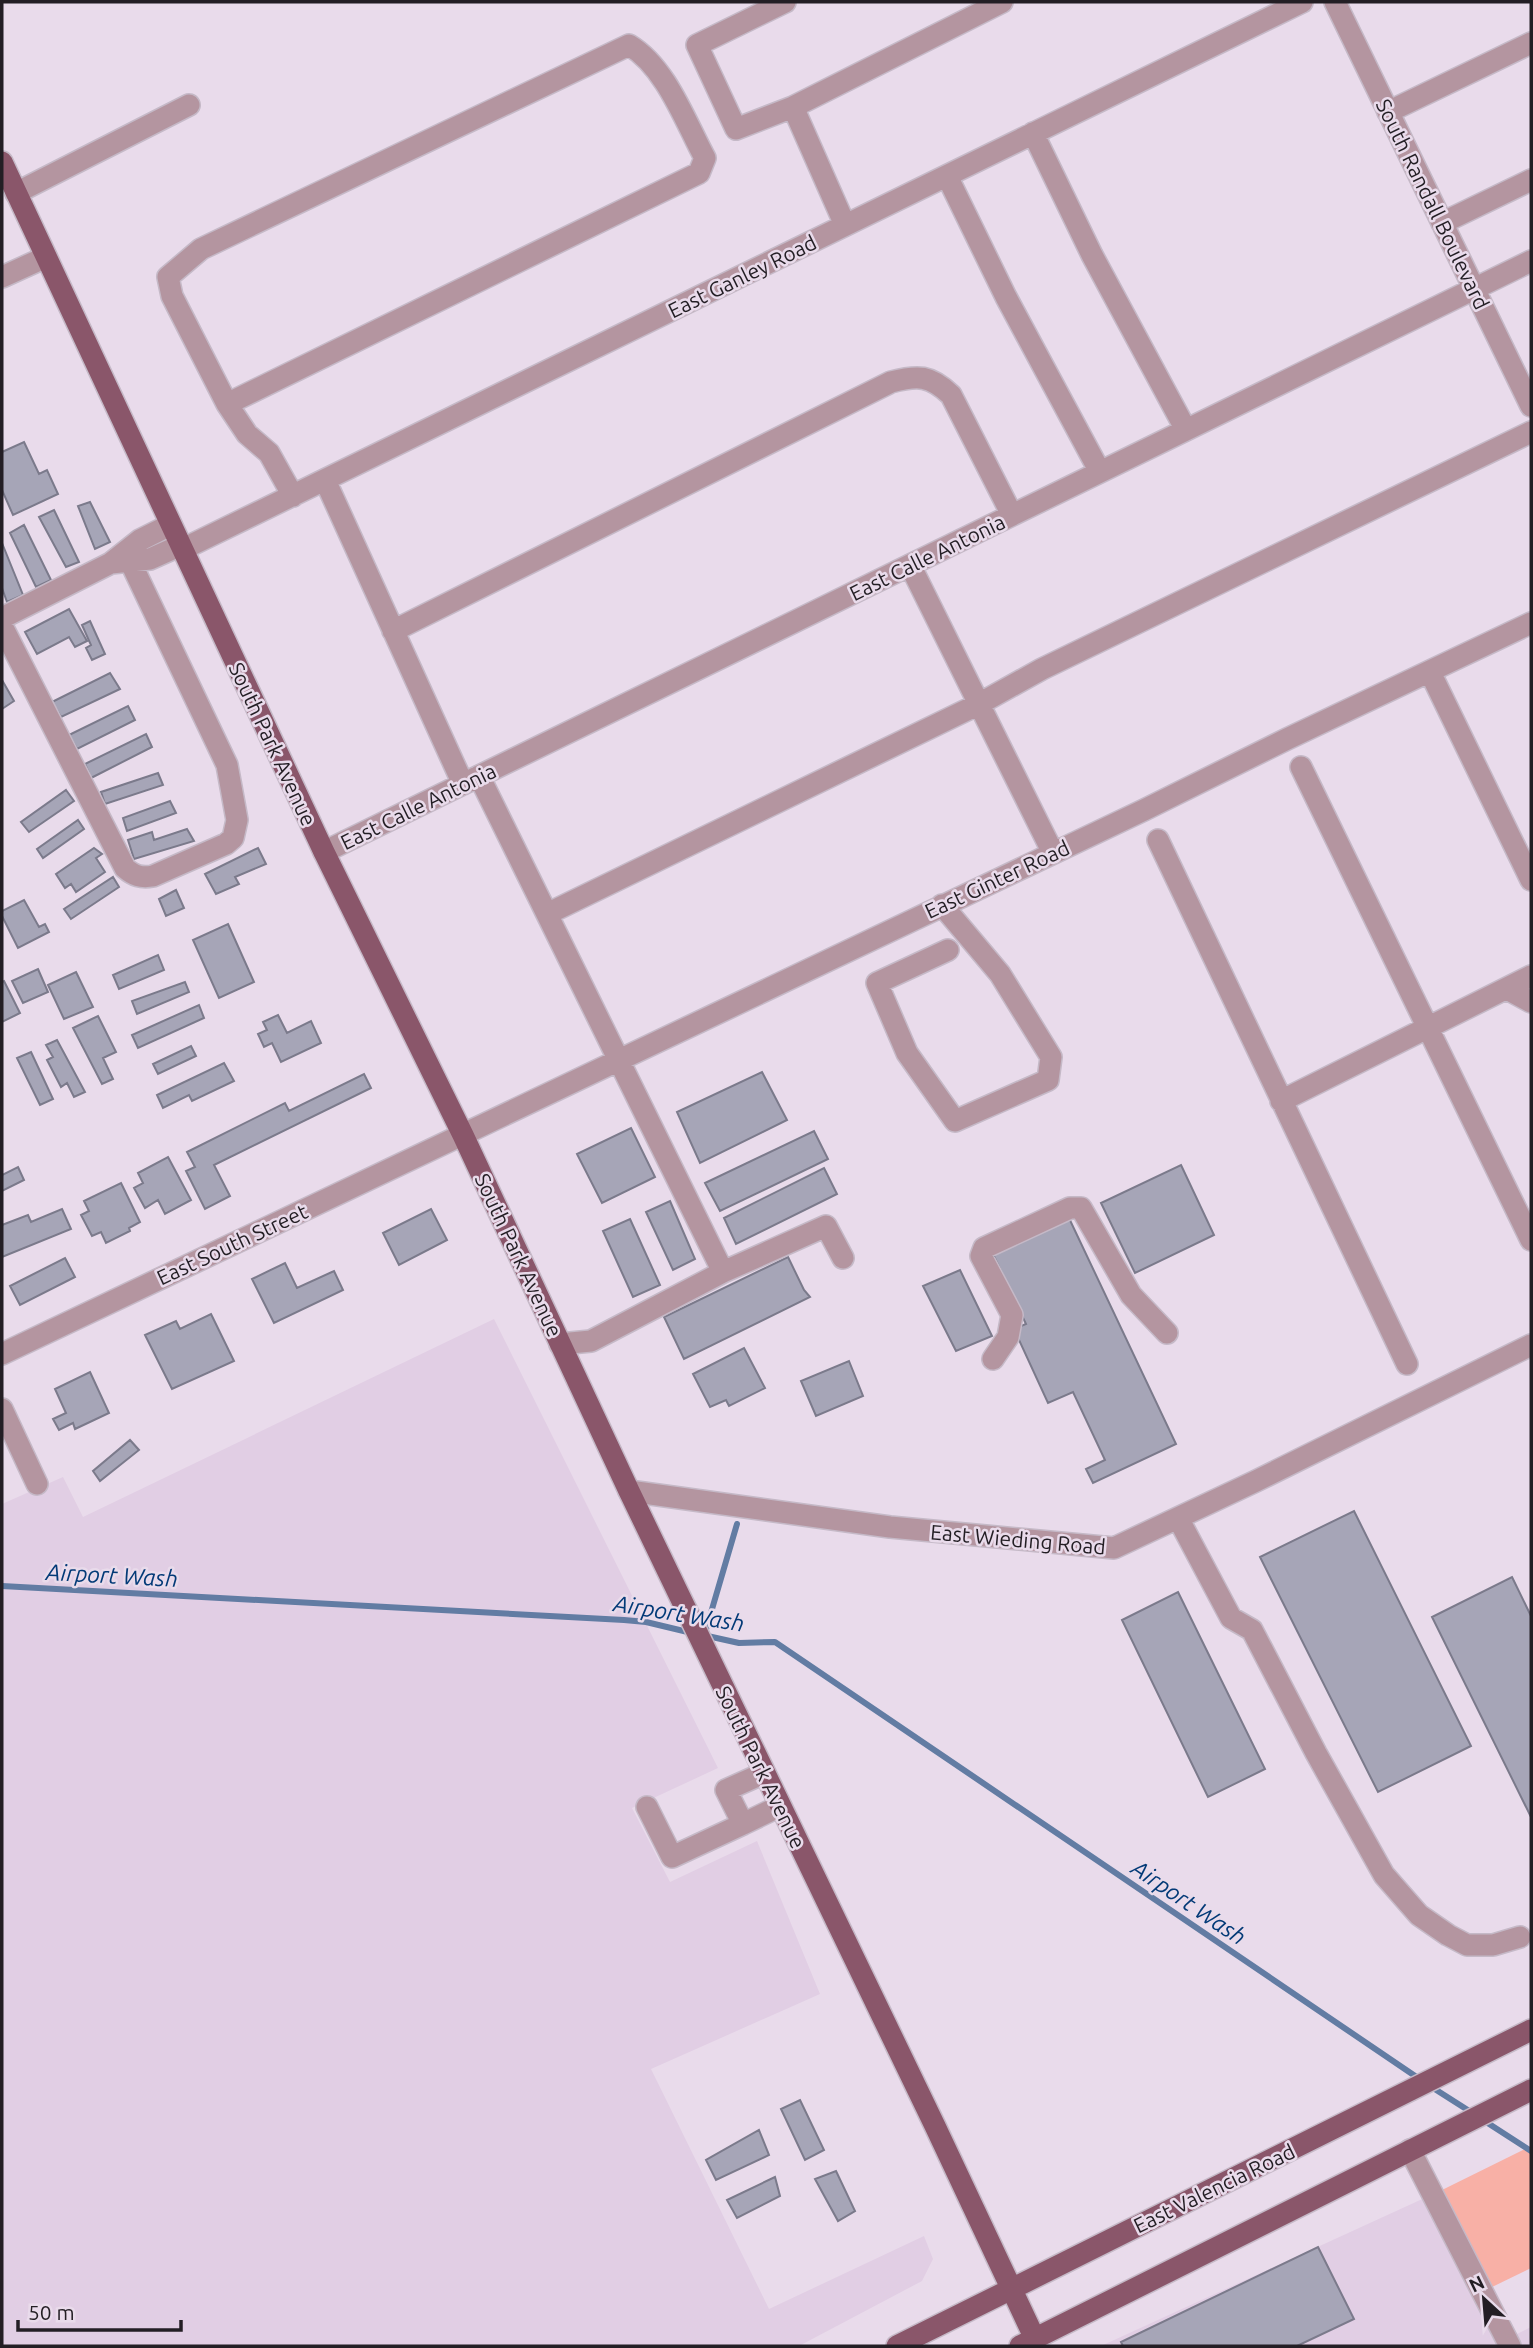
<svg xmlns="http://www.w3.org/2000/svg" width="1533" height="2348" viewBox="0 0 1533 2348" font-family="Ubuntu,sans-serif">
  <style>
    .built { fill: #e1cee4 }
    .green { fill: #f8b0a6 }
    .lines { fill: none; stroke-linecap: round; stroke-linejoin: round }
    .stream { stroke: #627ca3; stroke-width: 6 }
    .building { fill: #a6a5b7; stroke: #7b7a8b; stroke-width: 2 }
    .minor-casing { stroke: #c5b9c7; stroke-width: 24 }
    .major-casing { stroke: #c5b9c7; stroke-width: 24 }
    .minor { stroke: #b495a0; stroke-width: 21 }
    .major { stroke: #8a566a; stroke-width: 21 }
    .labels { text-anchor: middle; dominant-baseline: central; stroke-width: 5; stroke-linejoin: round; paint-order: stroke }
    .street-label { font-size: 21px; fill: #231e24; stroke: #e9dbeb }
    .water-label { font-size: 23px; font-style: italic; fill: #033a77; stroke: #e9dbeb }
  </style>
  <rect width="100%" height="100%" fill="#e9dbeb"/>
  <path class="built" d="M494,1319L718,1768L632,1808L670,1882L757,1841L820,1994L651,2069L769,2309L924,2236L933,2259L922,2281L799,2346H2V1504L63,1477L83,1517Z
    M1442,2190L1515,2335L1531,2327V2346H1101Z"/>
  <path class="green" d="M1531,2146V2268L1490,2288L1442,2190Z"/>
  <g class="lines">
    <path class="stream" d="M2,1586L624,1620L646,1622L692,1633
      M705,1633L737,1524
      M703,1635L739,1643L775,1642L1421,2080
      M1430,2086L1474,2114
      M1483,2120L1531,2151"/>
  </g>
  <path class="building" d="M24,442L39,474L47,470L58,494L13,515L2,490V452Z
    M90,502L110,542L95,549L78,506Z
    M54,510L79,562L66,567L39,517Z
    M24,525L51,580L36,587L10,533Z
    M2,543L23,595L7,602L2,588Z
    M69,609L87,641L75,647L69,637L37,654L25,632Z
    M90,621L105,654L92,660L86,648L91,645L82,625Z
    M110,673L120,689L61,717L52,702Z
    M2,680L14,701L2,709Z
    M128,706L135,720L77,749L69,735Z
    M146,734L152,747L91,778L85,764Z
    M158,773L163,785L105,804L101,792Z
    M66,790L74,801L29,832L21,822Z
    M170,801L176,813L127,831L123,818Z
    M78,820L84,829L43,858L37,849Z
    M187,829L194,841L134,859L128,840L152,832L154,840Z
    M94,848L102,854L96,858L105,872L76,892L71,884L65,888L56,874Z
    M258,848L266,864L235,877L239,884L216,894L205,874Z
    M113,877L119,887L71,919L64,909Z
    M176,890L184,908L166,916L159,899Z
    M24,900L39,927L45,924L49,932L18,948L2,916V911Z
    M228,924L254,982L219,998L193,940Z
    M158,955L164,970L119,989L113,975Z
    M38,969L48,992L23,1003L12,981Z
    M76,972L93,1007L64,1019L48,985Z
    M4,981L20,1013L2,1022V982Z
    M185,982L189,992L137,1014L132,1001Z
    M199,1005L204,1018L138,1048L132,1035Z
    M278,1015L287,1033L311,1021L321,1043L281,1062L272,1043L264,1047L258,1034L267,1030L263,1022Z
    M98,1016L116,1052L103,1058L113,1079L102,1084L73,1028Z
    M57,1040L85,1092L74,1097L67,1083L61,1087L47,1060L53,1057L46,1045Z
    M191,1046L196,1056L158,1074L153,1064Z
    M31,1052L53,1099L40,1105L17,1058Z
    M224,1063L234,1081L192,1101L189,1095L163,1108L157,1095Z
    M762,1072L787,1120L700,1163L677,1112Z
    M364,1074L371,1088L214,1165L230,1196L205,1209L186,1171L195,1167L187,1152L285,1103L289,1111Z
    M631,1128L655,1177L602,1203L577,1154Z
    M814,1131L828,1159L720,1211L705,1183Z
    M168,1157L191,1200L165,1214L158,1200L145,1208L134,1188L143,1183L138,1173Z
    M1181,1165L1214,1235L1135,1273L1101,1203Z
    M18,1167L24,1180L2,1191V1175Z
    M824,1168L837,1194L736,1244L724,1218Z
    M121,1183L140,1222L129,1228L130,1231L106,1243L101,1232L92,1236L81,1215L89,1211L84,1201Z
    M670,1201L695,1259L673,1270L646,1212Z
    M62,1209L71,1229L2,1257V1225L28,1215L31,1222Z
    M431,1209L447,1240L399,1265L383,1233Z
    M1068,1216L1176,1444L1093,1483L1086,1469L1105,1460L1073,1392L1048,1403L1014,1329L1026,1324L992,1252Z
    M630,1219L660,1285L633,1297L603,1231Z
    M788,1257L804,1290L810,1297L684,1359L664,1317Z
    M65,1258L75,1277L20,1305L10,1286Z
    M285,1263L297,1288L334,1271L343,1290L274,1323L252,1279Z
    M960,1270L992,1336L956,1351L923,1286Z
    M211,1314L234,1361L172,1389L145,1335L176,1321L180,1329Z
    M744,1348L765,1388L729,1406L726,1400L710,1407L693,1374Z
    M849,1361L863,1396L816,1416L801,1381Z
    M90,1372L109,1413L75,1429L73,1423L59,1430L53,1419L66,1413L55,1389Z
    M130,1440L139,1450L100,1481L93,1471Z
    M1354,1511L1471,1746L1378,1792L1260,1557Z
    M1512,1577L1531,1616V1817L1432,1617Z
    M1178,1592L1265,1769L1208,1797L1122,1620Z
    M800,2100L824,2150L805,2160L781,2109Z
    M759,2130L769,2155L716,2180L706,2160Z
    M836,2171L855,2211L838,2221L815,2179Z
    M775,2177L780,2196L737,2218L727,2200Z
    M1318,2247L1354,2319L1297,2346H1123L1121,2342Z"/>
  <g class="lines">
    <defs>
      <path id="minor" d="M785,2L697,45L736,129L793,107L1002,2
        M1335,2L1531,406
        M793,107L845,225
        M1388,112L1531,43
        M1033,133L1092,255L1186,430
        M947,176L1006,297L1100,472
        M16,193L189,105
        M1442,223L1531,180
        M2,277L46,257
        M227,404L699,173L705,158C685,121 666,67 629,45L201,249L168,277L172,296L227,404L247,434L269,453L293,496
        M325,480L463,784
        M170,525L140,540L111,563L150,559L179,546
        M181,550L1302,2
        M910,565L1053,853
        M2,618L111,563
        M2,626L125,868C134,876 141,878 153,876L226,844L233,838L237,820L227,765L130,561
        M393,631L891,382C918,375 930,375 951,395L1012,515
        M1430,672L1531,880
        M1301,767L1531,1240
        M479,776L723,1272L826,1226L843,1258
        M1158,840L1407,1364
        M324,852L1531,261
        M942,905L1000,974L1051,1057L1048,1080L955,1121L907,1053L877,983L948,950
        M547,914L979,704L1042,669L1531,432
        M1507,989L1531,1002
        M1281,1101L1531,976
        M560,1344L591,1341L723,1272
        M2,1354L1144,810L1287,739L1531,623
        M993,1359L1008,1337L1012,1315L981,1256L984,1248L1070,1208H1081L1131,1295L1167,1333
        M2,1409L37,1484
        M629,1491L890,1527L1114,1548L1256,1481L1531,1345
        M1178,1518L1231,1618L1252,1630L1316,1753L1384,1875L1419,1915L1448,1935L1467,1945H1493L1520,1937
        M647,1807L672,1857L743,1824L726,1790L764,1773
        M743,1824L780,1806
        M1410,2150L1510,2346"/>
      <path id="major" d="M2,162L324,852L463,1135L629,1491L935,2126L1035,2339
        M897,2346L1531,2030
        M1020,2346L1531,2090"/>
    </defs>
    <use href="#minor" class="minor-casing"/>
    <use href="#major" class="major-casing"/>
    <use href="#minor" class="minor"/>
    <use href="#major" class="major"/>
  </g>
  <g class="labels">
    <g class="street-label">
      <text transform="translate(1433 204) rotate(64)">South Randall Boulevard</text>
      <text transform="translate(742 276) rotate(-26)">East Ganley Road</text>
      <text transform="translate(927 557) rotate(-26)">East Calle Antonia</text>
      <text transform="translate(273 744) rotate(65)">South Park Avenue</text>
      <text transform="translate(418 806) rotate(-26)">East Calle Antonia</text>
      <text transform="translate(997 879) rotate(-25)">East Ginter Road</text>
      <text transform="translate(232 1244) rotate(-25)">East South Street</text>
      <text transform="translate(519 1255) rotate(65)">South Park Avenue</text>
      <text transform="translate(1018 1539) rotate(5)">East Wieding Road</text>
      <text transform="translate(761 1767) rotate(64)">South Park Avenue</text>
      <text transform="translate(1214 2188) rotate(-26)">East Valencia Road</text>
    </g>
    <g class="water-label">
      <text transform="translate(112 1575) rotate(3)">Airport Wash</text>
      <text transform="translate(679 1613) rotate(9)">Airport Wash</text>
      <text transform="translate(1189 1902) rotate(34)">Airport Wash</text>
    </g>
  </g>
  <rect width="1533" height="2348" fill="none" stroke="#231e24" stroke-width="7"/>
  <g transform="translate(1484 2299) rotate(334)" stroke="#e9dbeb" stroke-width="5" paint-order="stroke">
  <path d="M0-5L12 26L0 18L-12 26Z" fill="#231e24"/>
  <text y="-10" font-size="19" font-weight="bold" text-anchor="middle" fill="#231e24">N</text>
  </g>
  <path d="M18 2320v10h163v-10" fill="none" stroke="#231e24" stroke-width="3.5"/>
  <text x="28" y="2320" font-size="21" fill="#231e24" stroke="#e9dbeb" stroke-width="5" paint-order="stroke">50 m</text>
</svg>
